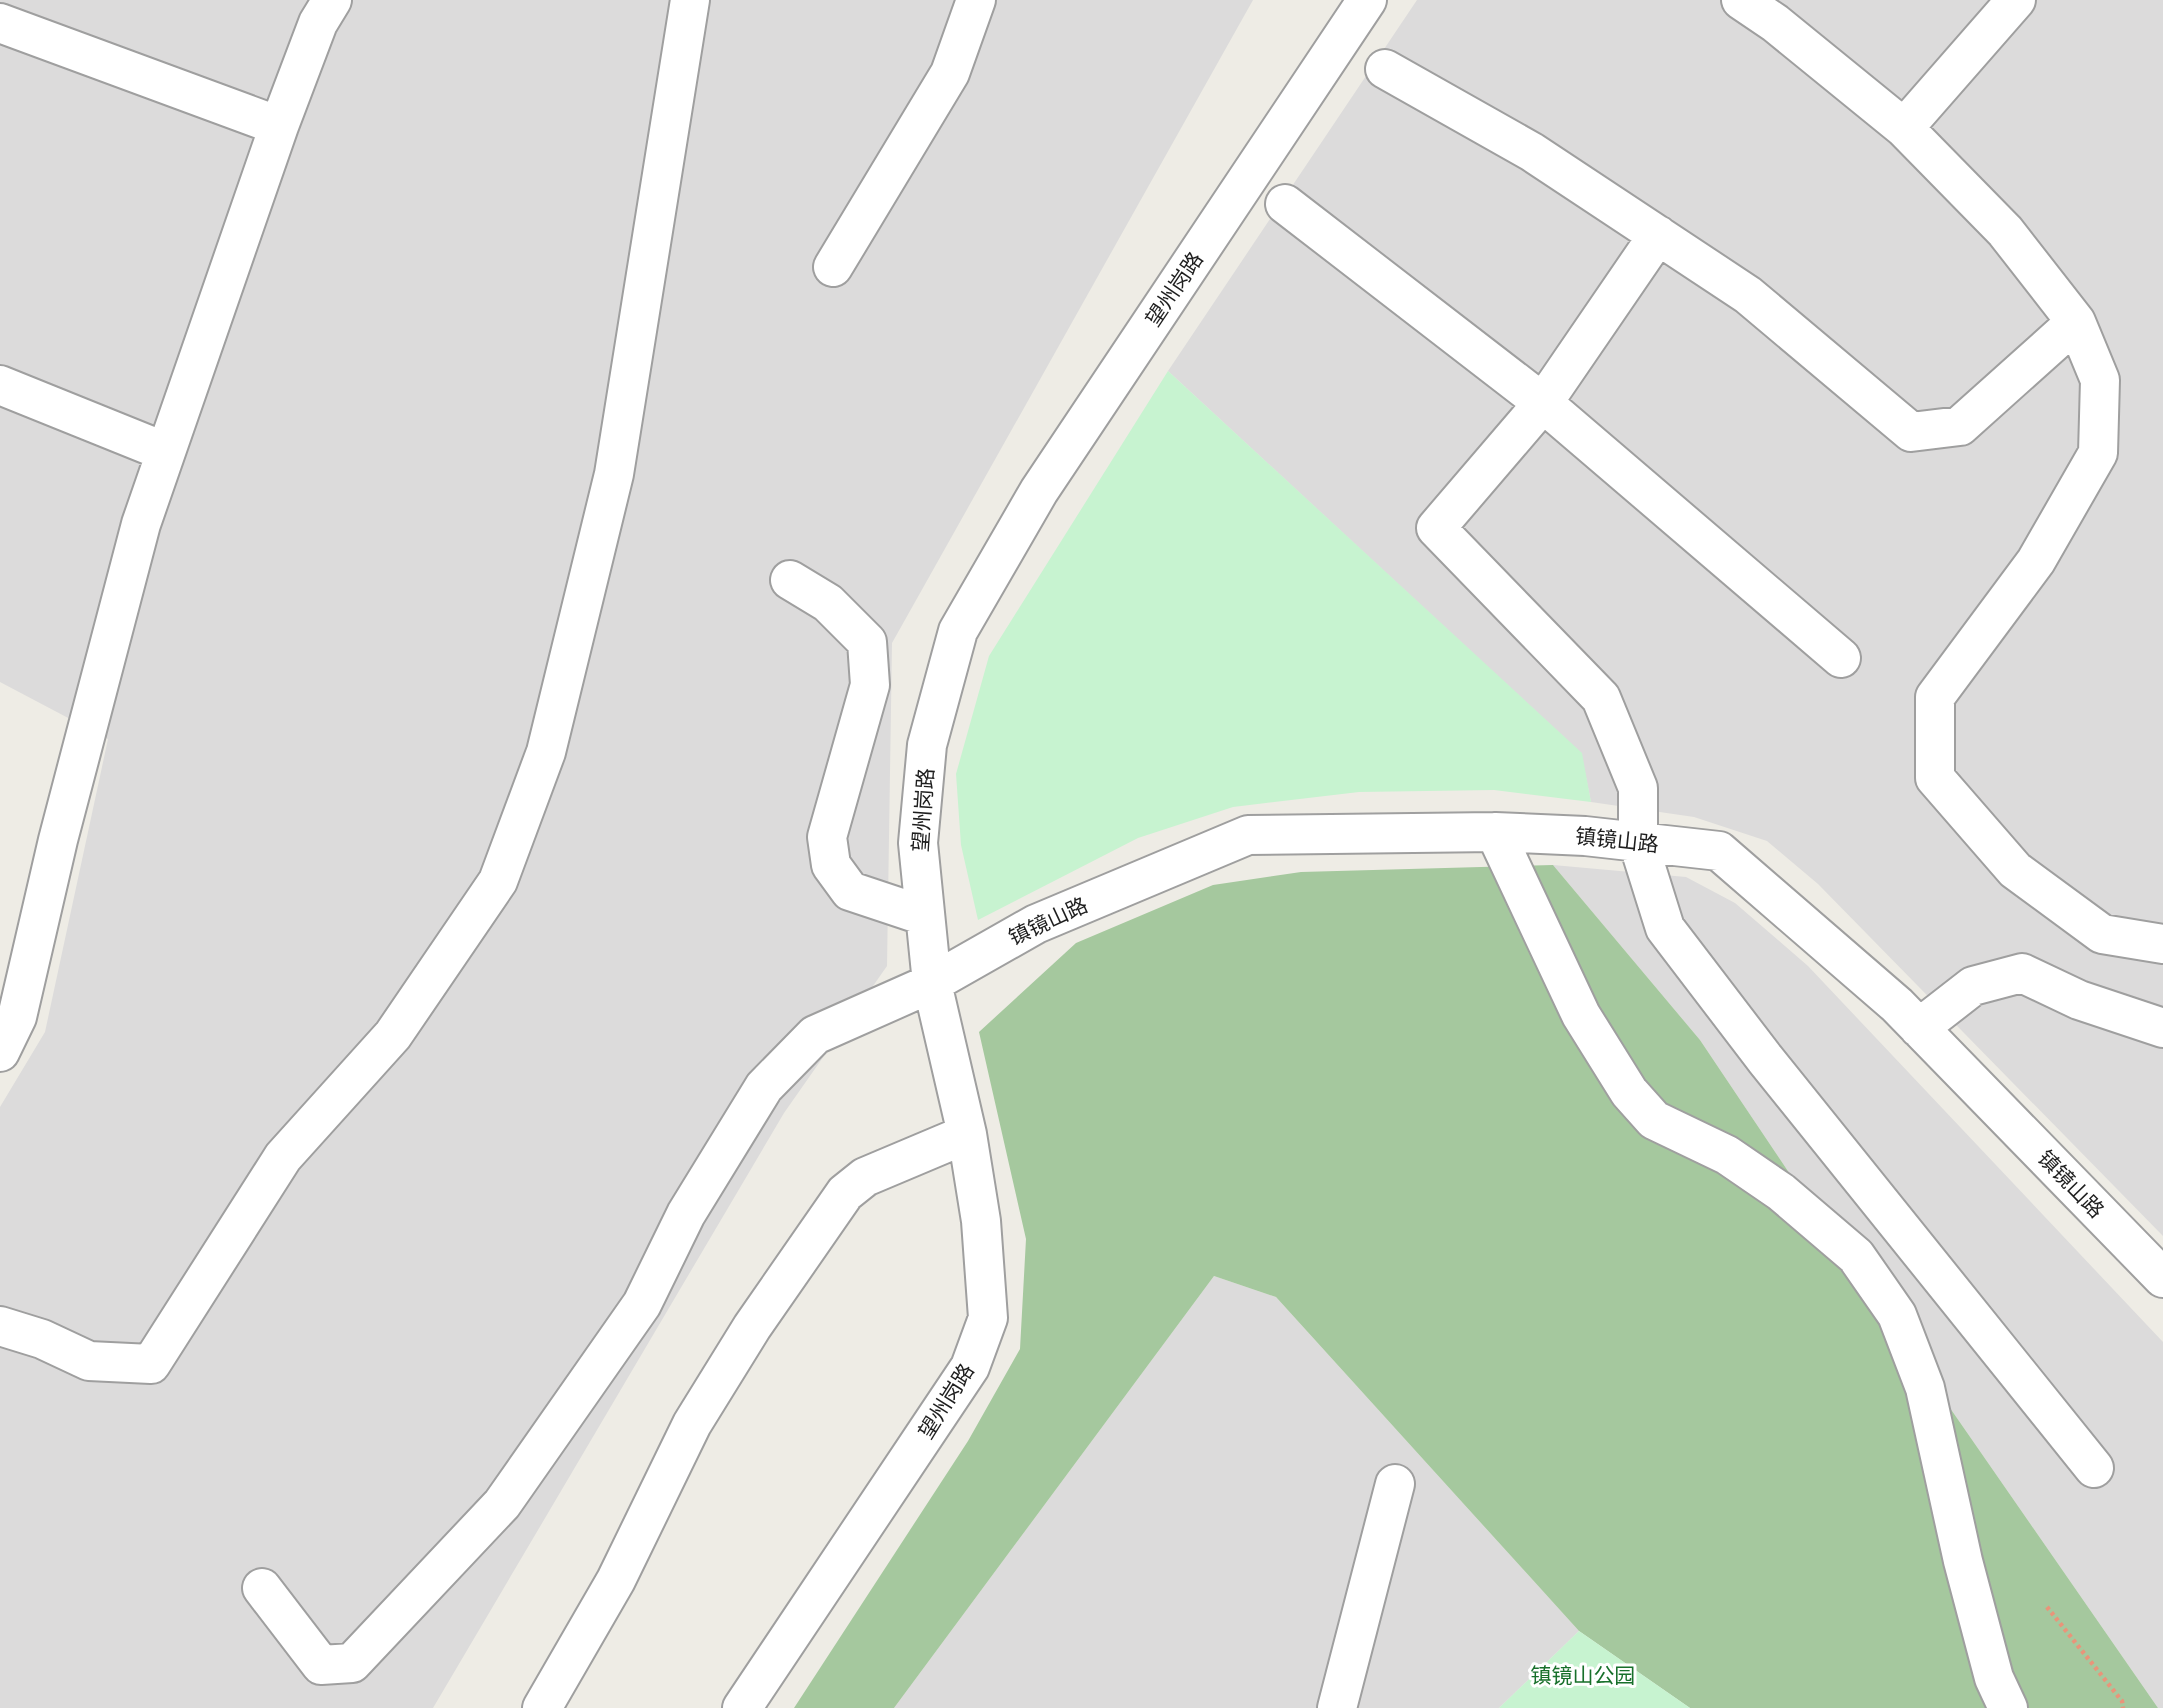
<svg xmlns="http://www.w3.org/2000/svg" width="2163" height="1708" viewBox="0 0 2163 1708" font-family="Inter,'Noto Sans SC',sans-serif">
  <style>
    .residential { fill: #dcdbdb }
    .forest { fill: #a5c89e }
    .park { fill: #c7f3d0 }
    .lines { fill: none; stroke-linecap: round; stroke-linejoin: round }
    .minor-casing { stroke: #9f9f9f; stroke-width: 42 }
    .path { stroke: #e9957a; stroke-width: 4.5; stroke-dasharray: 3.5 3.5; stroke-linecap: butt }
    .minor { stroke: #fff; stroke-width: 38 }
    .labels { text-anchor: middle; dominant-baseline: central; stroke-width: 6; stroke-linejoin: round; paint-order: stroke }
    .street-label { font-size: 21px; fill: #1e1e1e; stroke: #fff }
    .park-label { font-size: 21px; fill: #18702b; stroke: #fff }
  </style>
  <rect width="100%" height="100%" fill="#eeece5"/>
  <path class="residential" d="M0,0H1253L892,643L887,966L784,1113L433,1708H0V1107L45,1032L108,739L0,682Z
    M1417,0H2163V1236L1818,884L1767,841L1694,817L1591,802L1581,753L1168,371Z
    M1553,865L1686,877L1735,903L1808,966L2163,1342V1708H2158L1855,1271L1700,1040Z
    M1214,1276L1276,1297L1579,1631L1499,1708H894Z"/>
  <path class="forest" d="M1553,865L1700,1040L1855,1271L2158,1708H1690L1579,1631L1276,1297L1214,1276L894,1708H794L968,1441L1020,1349L1026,1239L979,1032L1076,943L1213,885L1301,872Z"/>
  <path class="park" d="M1168,371L1582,753L1591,802L1494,790L1359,792L1233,807L1138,838L978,920L961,845L956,774L989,656Z
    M1579,1631L1690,1708H1499Z"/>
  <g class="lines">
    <defs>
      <path id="minor" d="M1741,0L1775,23L1904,128L2005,231L2076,322L2100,380L2098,453L2036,561L1935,697V778L2015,870L2102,934L2163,944
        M0,23L279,126
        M1385,69L1532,152L1748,295L1911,432L1960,426L2076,322
        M1904,128L2016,0
        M1285,204L1543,403L1841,658
        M1658,235L1543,403L1436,528L1601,698L1638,788V842L1665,928L1765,1059L2094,1468
        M833,267L950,73L976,0
        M0,385L166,452
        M790,580L828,603L867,642L870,685L827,837L831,865L850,891L925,916
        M1495,832L1581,1015L1629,1092L1654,1120L1727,1155L1781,1192L1856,1256L1897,1315L1925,1388L1963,1561L1994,1678L2008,1708
        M1919,1028L1973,986L2022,973L2079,1000L2163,1028
        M0,1052L17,1017L58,840L141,524L279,126L318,23L332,0
        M0,1326L42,1339L89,1361L151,1364L283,1157L393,1035L498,881L546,752L614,474L690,0
        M262,1588L321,1665L352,1663L502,1504L642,1304L686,1214L764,1087L815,1035L932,983L1036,924L1248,835L1495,832L1585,836L1719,851L1897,1005L2163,1278
        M542,1708L616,1580L692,1424L752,1327L845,1193L865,1177L967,1134
        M742,1708L970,1367L988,1318L981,1221L967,1134L932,983L918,843L927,745L958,631L1039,491L1367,0
        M1337,1708L1395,1484"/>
    </defs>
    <use href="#minor" class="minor-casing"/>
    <path class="path" d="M2047,1607L2122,1701L2123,1708"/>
    <use href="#minor" class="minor"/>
  </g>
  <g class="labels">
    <g class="street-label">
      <text transform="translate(1174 289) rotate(-56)">望州岗路</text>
      <text transform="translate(923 810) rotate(-86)">望州岗路</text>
      <text transform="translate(1617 840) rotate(6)">镇镜山路</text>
      <text transform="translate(1048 921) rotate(-25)">镇镜山路</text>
      <text transform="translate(2071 1184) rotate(46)">镇镜山路</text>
      <text transform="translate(946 1401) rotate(-58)">望州岗路</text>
    </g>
    <g class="park-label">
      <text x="1583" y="1675">镇镜山公园</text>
    </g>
  </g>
</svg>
